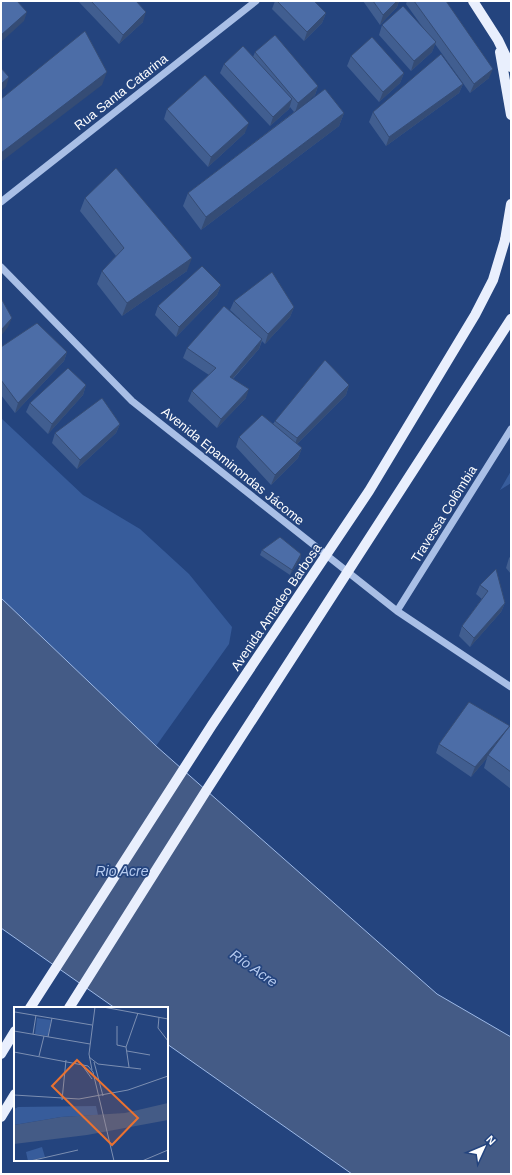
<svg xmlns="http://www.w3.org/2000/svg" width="512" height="1175" viewBox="0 0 512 1175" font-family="Arial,sans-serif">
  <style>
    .green { fill: #375c9b }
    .water { fill: #445b86; stroke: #9db9e7 }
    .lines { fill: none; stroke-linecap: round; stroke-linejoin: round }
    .minor { stroke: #a9bfe6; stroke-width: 7 }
    .major { stroke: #e9effd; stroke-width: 10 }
    .major-bridge { stroke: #e9effd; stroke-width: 10 }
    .wall { fill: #415e90 }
    .shaded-wall { fill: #354c75 }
    .building { fill: #4c6da7; stroke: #354c75 }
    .labels { text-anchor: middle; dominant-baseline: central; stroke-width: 3.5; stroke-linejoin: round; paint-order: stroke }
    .street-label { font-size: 13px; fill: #fff; stroke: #24447e }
    .water-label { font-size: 14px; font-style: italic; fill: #b4c9ee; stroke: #24447e }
    .inset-road { fill: none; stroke: #7c8fb2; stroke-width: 1 }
    .view { fill: #eb7230; fill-opacity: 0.15; stroke: #eb7230; stroke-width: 2 }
    .inset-edge { fill: none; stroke: #fff; stroke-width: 2 }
  </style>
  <rect width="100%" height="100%" fill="#24447e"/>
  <path class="green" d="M1,418L83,495L140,529L189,574L232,627L229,644L156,746L1,598Z
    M511,471V483L500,490Z"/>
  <path class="water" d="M1,598L156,746L437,994L511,1037V1174H352L167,1044V1008H115L1,928Z"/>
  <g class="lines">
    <path class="minor" d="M1,202L256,1
      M1,267L132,401L397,611L511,687
      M397,611L511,429"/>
    <path class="major" d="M473,1L498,40L511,67
      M500,52L511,115
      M505,240L511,204
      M1,1054L15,1031
      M1,1117L15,1094"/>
    <path class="major-bridge" d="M30,1008L212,725L369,491L475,315L493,280L505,240
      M69,1008L206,791L511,319"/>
  </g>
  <path class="wall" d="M78,1H136L143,22L119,44Z
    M275,1H314L326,13L322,23L304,41L272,9Z
    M363,1H399L397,7L380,25Z
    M407,1H446L489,78L470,93L435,44L432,52L411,71L379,35L382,25L424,29L406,4Z
    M255,52L318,86L315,95L304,104L344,113L339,126L201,230L183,206L188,193L294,112L290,107L289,109L270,126L220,73L224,64L253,57Z
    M351,56L404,73L400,83L379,102L347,66Z
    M463,84L459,93L386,146L369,122L373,112Z
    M167,109L245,133L208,167L164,119Z
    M85,198L187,271L122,316L97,284L102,271L116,256L80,211Z
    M221,285L217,295L176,337L155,315L158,306Z
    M234,301L294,307L290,317L265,344L262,341L259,349L233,379L246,398L217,428L188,401L192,391L209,375L183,358L187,348L240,319L230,310Z
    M1,347L67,352L64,361L15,413L1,395Z
    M86,385L83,395L48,434L26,412L30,403Z
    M349,385L346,395L297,444L302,448L298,458L271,485L236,447L239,437L273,424L275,421Z
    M120,424L116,433L77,469L52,443L55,433Z
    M262,550L301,554L300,560L290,575L260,555Z
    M511,556V574L506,568L509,558Z
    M480,585L505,603L501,612L470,647L459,636L462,626L482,599L476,594Z
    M511,724V789L484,768L487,758L471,777L436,753L439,744L510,726Z"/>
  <path class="shaded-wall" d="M397,1H399L397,7L380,25L383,15Z
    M27,12L24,21L1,42V35Z
    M146,12L143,22L119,44L123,35Z
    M326,13L322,23L304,41L307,32Z
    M436,42L432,52L411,71L414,61Z
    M493,69L489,78L470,93L474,84Z
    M107,72L102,85L1,162V153Z
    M404,73L400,83L379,102L383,92Z
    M9,77L6,87L1,91V84Z
    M463,84L459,93L386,146L389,137Z
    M318,86L315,95L295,113L298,103Z
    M292,99L289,109L270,126L273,117Z
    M344,113L339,126L201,230L206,217Z
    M249,123L245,133L208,167L211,157Z
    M192,258L187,271L122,316L127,303Z
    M221,285L217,295L176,337L179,327Z
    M294,307L290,317L265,344L268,334Z
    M12,318L8,327L1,336V330Z
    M262,339L259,349L226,386L230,377Z
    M67,352L64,361L15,413L18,403Z
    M86,385L83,395L48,434L52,424Z
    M349,385L346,395L294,447L297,438Z
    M249,389L246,398L217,428L221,419Z
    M120,424L116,433L77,469L80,460Z
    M302,448L298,458L271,485L275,475Z
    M301,554L300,560L290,575L292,570Z
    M505,603L501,612L470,647L474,638Z
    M510,726L488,755L487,758L471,777L475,767Z"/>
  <path class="building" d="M1,1H17L27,12L1,35Z
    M91,1H136L146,12L123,35Z
    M277,1H314L326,13L307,32Z
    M373,1H397L383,15Z
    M414,1H446L493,69L474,84Z
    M403,6L436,42L414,61L382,25Z
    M85,31L107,72L1,153V99Z
    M275,35L318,86L298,103L255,52Z
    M372,37L404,73L383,92L351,56Z
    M243,46L292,99L273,117L224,64Z
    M441,54L463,84L389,137L373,112Z
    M1,68L9,77L1,84Z
    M205,75L249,123L211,157L167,109Z
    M325,89L344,113L206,217L188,193Z
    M116,168L192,258L127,303L102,271L124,248L85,198Z
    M202,266L221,285L179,327L158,306Z
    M272,272L294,307L268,334L234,301Z
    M1,298L12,318L1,330Z
    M224,306L262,339L230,377L249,389L221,419L192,391L216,368L187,348Z
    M37,323L67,352L18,403L1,380V347Z
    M325,360L349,385L297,438L275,421Z
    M68,368L86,385L52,424L30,403Z
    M102,398L120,424L80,460L55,433Z
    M262,415L302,448L275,475L239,437Z
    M280,537L301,554L292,570L262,550Z
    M496,569L505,603L474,638L462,626L488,591L480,585Z
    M469,702L510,726L503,734L475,767L439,744Z
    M511,724V772L488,755Z"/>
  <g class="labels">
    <g class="street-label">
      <text transform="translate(121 92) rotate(-38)">Rua Santa Catarina</text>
      <text transform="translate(233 466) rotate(39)">Avenida Epaminondas Jácome</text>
      <text transform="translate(444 514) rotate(-58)">Travessa Colômbia</text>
      <text transform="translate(276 607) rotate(-56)">Avenida Amadeo Barbosa</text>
    </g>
    <g class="water-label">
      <text x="122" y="871">Rio Acre</text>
      <text transform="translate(254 968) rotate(35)">Río Acre</text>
    </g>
  </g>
  <g transform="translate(14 1007)">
    <rect width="154" height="154" fill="#24447e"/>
    <path d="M23,11L37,13L34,29L21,27ZM82,99L84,108L47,110L0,118V102L4,100ZM28,140L31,150L14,154L12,145Z" fill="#375c9b"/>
    <path d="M154,96V113L73,128L0,137V118L47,110L111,106Z" fill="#445b86"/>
    <path class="inset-road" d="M89,0L154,12M1,5L78,18M145,10L144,21L154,34M103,19V38L112,40M0,24L76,37M19,27L22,8M34,30L38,11M113,44L136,48M0,45L74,59L79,65L100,154M25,49L30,29M75,50L84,57L127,62M80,55L89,89M68,58L78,72M115,60L112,40L124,6M78,63L75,47L81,0M0,88L65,92L114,83L154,69M48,93L52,53M16,154L64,143M128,154L154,143"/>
    <path class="view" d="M63,53L124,111L98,138L38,79Z"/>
    <rect width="154" height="154" class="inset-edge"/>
  </g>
  <rect width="512" height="1175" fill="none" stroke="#ffffff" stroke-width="4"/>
  <g transform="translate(484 1147) rotate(46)" stroke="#24447e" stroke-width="3" paint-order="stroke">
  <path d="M0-3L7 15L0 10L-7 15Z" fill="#ffffff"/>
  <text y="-6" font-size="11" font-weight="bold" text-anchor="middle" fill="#ffffff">N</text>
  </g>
</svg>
